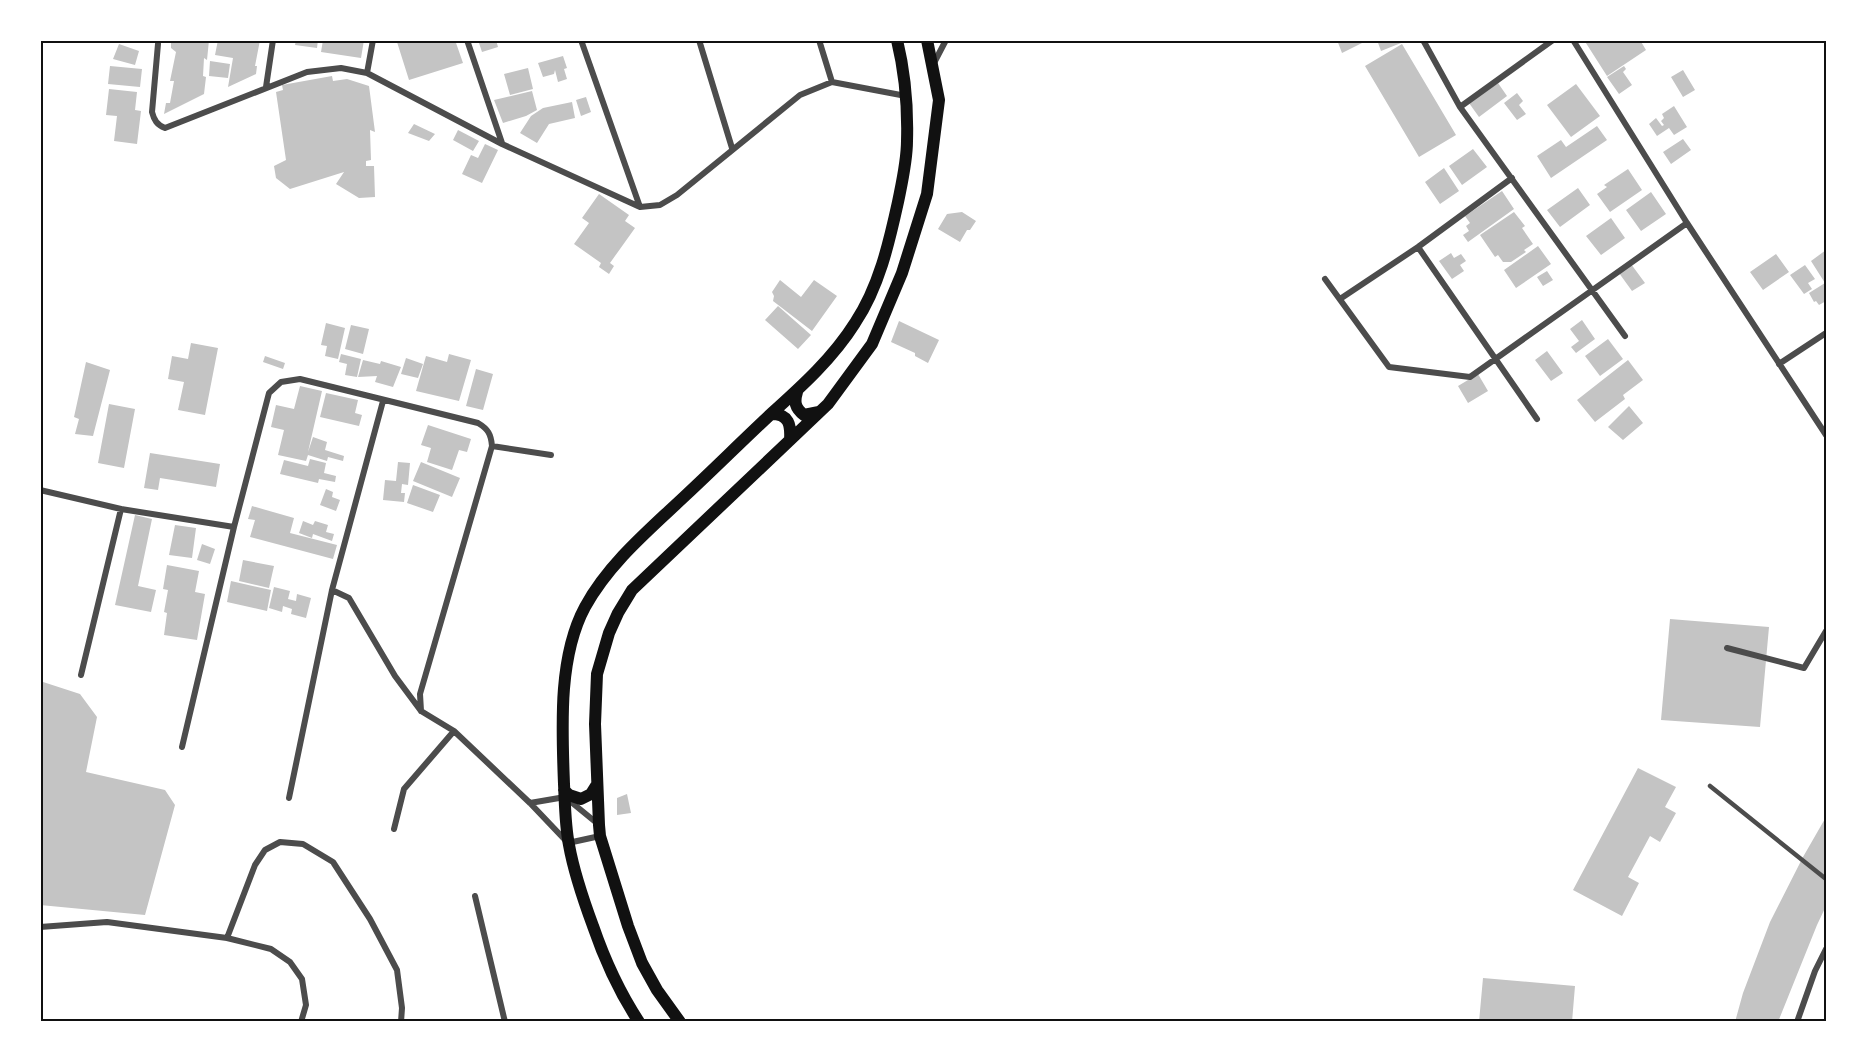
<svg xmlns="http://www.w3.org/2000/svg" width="1867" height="1062" viewBox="0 0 1867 1062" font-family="'Noto Serif',serif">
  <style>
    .building { fill: #c4c4c4 }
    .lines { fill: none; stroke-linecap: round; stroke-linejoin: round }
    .service { stroke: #4c4c4c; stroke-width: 4.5 }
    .minor { stroke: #4c4c4c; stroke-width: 6 }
    .secondary { stroke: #111; stroke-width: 12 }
    .neatline { fill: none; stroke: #111; stroke-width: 2 }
  </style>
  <rect width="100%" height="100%" fill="#fff"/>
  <path class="building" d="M171,40H209L207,60L204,58L203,76L206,77L204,94L164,114L166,103H170L174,81H170L176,52L171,48Z
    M218,40H260L255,66H257L256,74L228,87L233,58L215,55Z
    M296,40H318L317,48L295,45Z
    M323,40H364L361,58L321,52Z
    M402,40H455L463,63L409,80L397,42Z
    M478,40H496L498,47L482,52Z
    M1337,40H1368L1342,53Z
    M1377,40H1400L1401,43L1381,51Z
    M1584,40H1640L1646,50L1607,76Z
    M119,44L139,51L135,65L113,59Z
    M1402,44L1456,135L1419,157L1365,66Z
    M563,56L567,68L564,69L567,79L558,82L555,70L554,74L543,77L538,63Z
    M210,61L230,64L228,78L209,76Z
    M110,66L142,69L140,87L108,84Z
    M1624,66L1626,69L1623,72L1632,85L1619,94L1607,77Z
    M528,68L533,89L510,95L504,74Z
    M1683,70L1695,90L1683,97L1671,77Z
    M332,76L333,81L347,79L369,86L375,132L370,130L371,160L366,161V166H374L375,197L359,198L336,184L344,172L290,189L276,178L274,166L286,160L276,92L283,90L282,85Z
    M1498,83L1507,96L1479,117L1469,103Z
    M1576,84L1600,116L1571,137L1547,105Z
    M109,89L137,92L135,110L141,111L137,144L114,141L117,116L106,115Z
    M532,91L537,110L526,116L503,123L494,100Z
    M1517,93L1523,101L1519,105L1526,114L1517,120L1504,103Z
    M586,97L591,112L581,116L576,100Z
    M572,102L575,118L549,124L537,143L520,133L531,116L543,108Z
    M1674,106L1687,127L1674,135L1669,128L1657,136L1649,124L1656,118L1662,126L1664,125L1661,121L1664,118L1662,114Z
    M414,124L435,134L429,141L408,133Z
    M1597,126L1607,140L1551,178L1537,156L1561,140L1566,147Z
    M458,130L479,141L473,151L453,140Z
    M1683,139L1691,150L1671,164L1663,152Z
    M485,144L498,150L482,183L462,174L471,155L478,158Z
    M1473,149L1487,167L1462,185L1449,166Z
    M1444,168L1459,191L1440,204L1425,182Z
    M1628,169L1642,190L1610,212L1597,194L1607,187L1604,185Z
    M1578,188L1590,205L1560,227L1547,210Z
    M1502,191L1514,209L1468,242L1463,235L1469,231L1466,226L1470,223L1465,216Z
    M1651,192L1666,214L1641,231L1626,210Z
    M599,194L629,215L625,221L635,228L610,263L614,266L609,274L599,267L601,263L574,244L589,223L582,218Z
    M962,212L976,221L970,230H967L960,242L938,229L947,214Z
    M1514,212L1525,226L1522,228L1533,244L1524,250L1526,252L1511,262H1503L1498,255L1495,257L1480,235Z
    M1611,218L1625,238L1601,255L1586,236Z
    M1538,246L1551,264L1516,288L1504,270Z
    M1826,250V301L1819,305L1816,301L1814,302L1809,293L1825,283L1811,261Z
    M1451,253L1454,258L1461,254L1466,261L1460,265L1464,271L1452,279L1439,261Z
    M1776,254L1789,272L1763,290L1750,272Z
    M1631,264L1645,283L1632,291L1619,273Z
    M1805,265L1815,279L1808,283L1812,289L1804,294L1790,275Z
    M1547,271L1553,280L1543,286L1537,277Z
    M780,280L801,297L814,280L837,296L812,331L773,301L774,296L772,292Z
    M778,306L811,335L798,349L765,320Z
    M1582,320L1595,339L1576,353L1571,347L1579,341L1570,329Z
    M899,321L939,340L928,363L915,356V353L891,342Z
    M326,323L345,328L338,359L325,356L327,346L321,345Z
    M351,325L369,329L363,354L345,349Z
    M1608,339L1623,359L1600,376L1585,356Z
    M191,343L218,348L205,415L178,410L184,382L168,379L172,356L188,359Z
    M1547,351L1563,373L1551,381L1535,360Z
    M341,354L361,359L357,377L345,375L347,364L339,362Z
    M449,354L471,360L459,401L416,391L426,356L447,362Z
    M265,356L285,363L283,369L263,362Z
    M406,358L423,364L418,378L401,374Z
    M363,360L380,364L381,361L401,367L393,387L375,382L377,376L358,377Z
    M1628,360L1643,380L1623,395L1625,399L1595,422L1577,400Z
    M86,362L110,370L93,436L75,434L79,419L74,417Z
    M476,369L493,374L483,410L466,406Z
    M1478,374L1488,391L1468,403L1458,386Z
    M300,386L322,391L308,452L313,437L327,442L325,450L344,456L343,461L328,457L327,461L308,455L306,461L278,455L284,430L271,427L276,405L294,409Z
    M326,393L358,400L355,413L362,415L359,426L320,417Z
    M109,404L135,409L124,468L98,463Z
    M1629,406L1643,423L1623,440L1608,427Z
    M428,425L471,439L467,452L459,450L452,470L427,462L431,448L421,445Z
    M150,453L220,464L216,487L160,478L158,490L144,488Z
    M310,459L326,463L324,473L336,476L335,482L319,479L318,483L280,474L284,460L308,466Z
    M398,462L410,463L408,485L402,484L401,493H405L404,502L383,500L385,480L396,481Z
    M421,462L460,478L452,497L413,481Z
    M413,485L440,495L433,512L407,503Z
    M326,489L333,492L332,497L340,500L336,511L320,505Z
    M252,506L294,518L290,533L337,545L333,559L250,537L255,520L248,519Z
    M135,515L152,519L138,586L156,590L151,612L115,605Z
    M303,521L313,525L315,521L328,525L326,532L334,534L332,541L313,534L312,538L299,533Z
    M175,525L196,528L192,558L169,555Z
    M202,544L215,549L210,564L197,560Z
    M243,560L274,566L269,588L239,581Z
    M167,565L199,571L195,592L205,594L197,640L164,635L167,613L164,612L168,590L163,589Z
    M231,581L271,590L267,611L227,602Z
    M274,587L290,591L288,599L296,601L297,594L311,598L306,618L291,614L292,609L283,606L282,612L269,608Z
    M1670,619L1769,627L1760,727L1661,720Z
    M40,681L80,694L97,717L86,772L165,790L175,805L145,915L40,905Z
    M1638,768L1676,787L1665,807L1676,813L1660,842L1650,836L1628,877L1639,883L1622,916L1573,890Z
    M627,794L631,813L617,815V798Z
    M1826,817V906L1817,925L1778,1022H1735L1743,993L1770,922L1803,857Z
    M1483,978L1575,986L1572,1022H1479Z"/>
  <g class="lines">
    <path class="service" d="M1710,786L1826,879"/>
    <path class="minor" d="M467,40L502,143
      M581,40L640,207
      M699,40L732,148
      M819,40L832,82
      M1423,40L1460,107L1625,336
      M1573,40L1687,223L1826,435
      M158,44L152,112C154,120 157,125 165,128L307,72L341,68L367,73L502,144L640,207L660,205L677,195L800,95L832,82L906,96
      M934,63L946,40
      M367,73L373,40
      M266,87L273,40
      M1460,107L1553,40
      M1418,247L1537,419
      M1325,279L1389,367L1470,377L1687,223
      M1340,299L1418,247L1512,178
      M1779,364L1826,333
      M492,446L551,455
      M40,490L121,509L234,527
      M332,590L349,598L395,676L421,711L454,731L530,803L568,843L600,836
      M1727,648L1804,668L1826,631
      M81,675L121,509
      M182,747L234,527L269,393L281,382L300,379L478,423C488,429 491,434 492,446L420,694L421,711
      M289,798L332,590L383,401
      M530,803L565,797L598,824
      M394,829L404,789L454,731
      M475,896L505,1022
      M40,927L107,922L227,938L271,949L290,962L302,979L306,1005L301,1022
      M227,938L255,865L265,850L280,842L303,844L333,862L370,919L397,970L402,1008L401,1022
      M1797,1022L1815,971L1826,949"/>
    <path class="secondary" d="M797,392C794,402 795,408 804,415L819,412
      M772,414C789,414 791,425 790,440
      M564,790L569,795L581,799L591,794L596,786
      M639,1022C618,990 605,961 593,926C583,899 574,873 569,845C565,825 565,804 564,784C562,728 558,657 585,607C609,563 650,529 686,495C715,468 743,440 772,413C802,386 833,358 855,323C879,287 889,243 898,202C902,182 907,161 907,141C908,107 905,73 897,40
      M680,1022L657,990L642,963L628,926L600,836L599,825L595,724L597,674L609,633L618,613L632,590L828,404L872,344L902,273L927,194L939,100L927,40"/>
  </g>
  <rect width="1867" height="1062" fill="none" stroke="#ffffff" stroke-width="84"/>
  <rect x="42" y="42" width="1783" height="978" class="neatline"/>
</svg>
